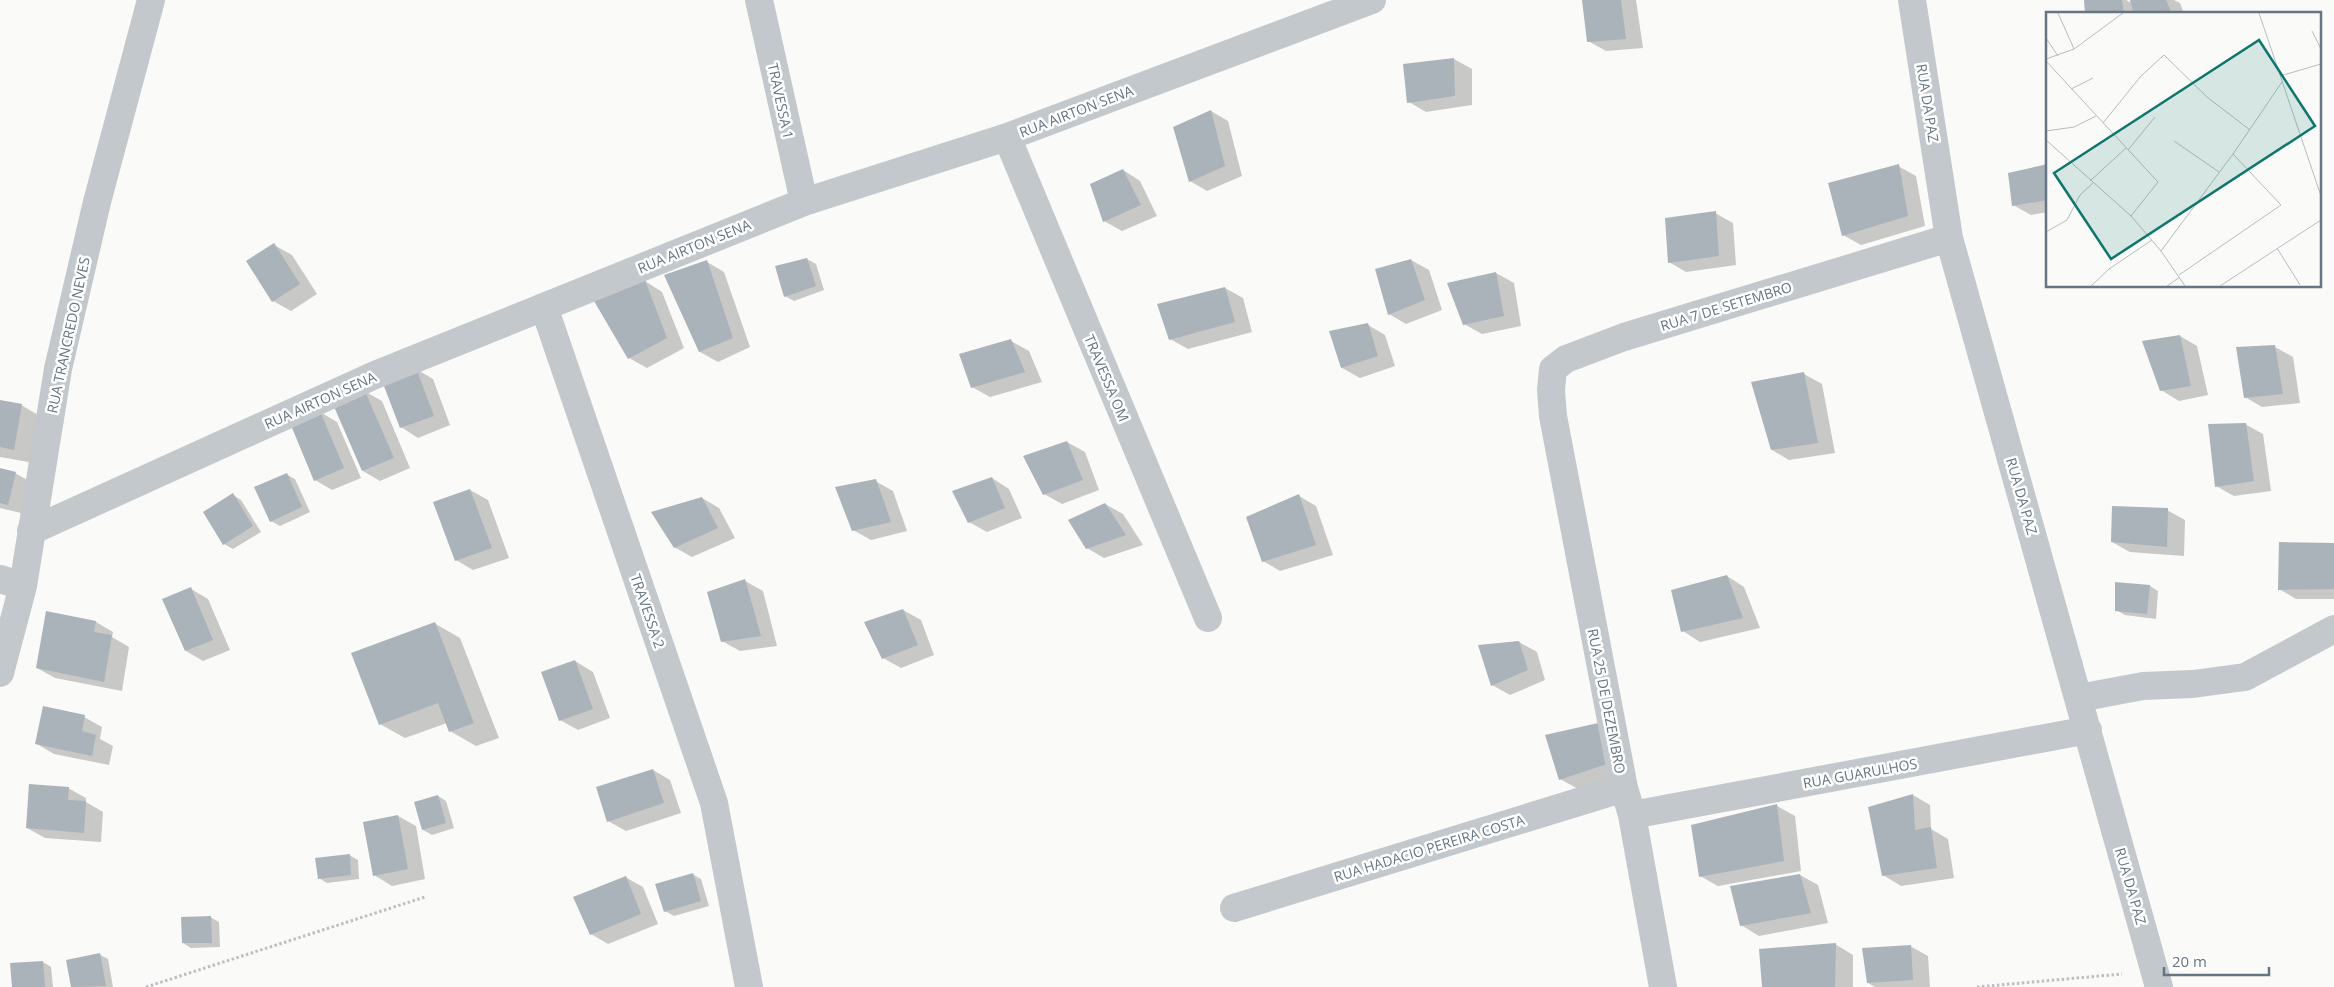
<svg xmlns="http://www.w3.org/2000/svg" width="2334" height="987" viewBox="0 0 2334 987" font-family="'Open Sans',sans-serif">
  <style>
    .shadow { fill: #0003 }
    .building { fill: #aab3b9 }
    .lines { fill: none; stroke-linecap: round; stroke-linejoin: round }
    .path { stroke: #bbbfc2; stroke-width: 3; stroke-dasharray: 2.5 2.5; stroke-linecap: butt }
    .street { stroke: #c3c8cc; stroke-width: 28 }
    .labels { text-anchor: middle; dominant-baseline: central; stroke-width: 5; stroke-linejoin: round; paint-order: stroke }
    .street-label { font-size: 14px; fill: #657583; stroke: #fff }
    .inset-road { fill: none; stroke: #b5bdc2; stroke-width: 1 }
    .view { fill: #0f766e; fill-opacity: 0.15; stroke: #0f766e; stroke-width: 2.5 }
    .inset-edge { fill: none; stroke: #657583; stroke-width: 2.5 }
  </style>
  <rect width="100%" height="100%" fill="#fafaf8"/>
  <path class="shadow" d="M1584,0H1636L1643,48L1606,51L1588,41Z
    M2085,0H2126L2132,3L2131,0H2174L2180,3L2184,14H2087Z
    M1454,59L1472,69V105L1426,112L1409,102L1404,65Z
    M1211,111L1228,121L1242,176L1207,191L1190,181Z
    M2048,165V212L2031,215L2013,205Z
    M1898,166L1916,176L1925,226L1861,245L1843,235Z
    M1123,170L1140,181L1157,216L1122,231L1104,221Z
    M1715,213L1733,223L1736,265L1686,272L1669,262Z
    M274,245L292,255L317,294L291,311L273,301Z
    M807,259L816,264L824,290L794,301L785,296Z
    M1411,260L1429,270L1442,310L1406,324L1389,314Z
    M707,262L724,272L750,347L718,362L700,352L665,276Z
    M1496,273L1514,283L1521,326L1482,334L1464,324L1449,283Z
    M645,281L662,292L684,348L647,368L629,358Z
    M1225,288L1243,298L1252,332L1188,349L1170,339Z
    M1368,325L1385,335L1395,366L1360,378L1342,368L1331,332Z
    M2180,336L2197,346L2208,395L2179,401L2161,390Z
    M1011,341L1029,351L1042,382L990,397L972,387Z
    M2275,347L2293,357L2300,403L2262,407L2245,397Z
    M416,369L433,379L450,425L418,438L401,427Z
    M1804,374L1822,384L1835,453L1789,460L1772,450Z
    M364,391L382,401L410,468L380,481L363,471Z
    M0,402L21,405L47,420L40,464L0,457Z
    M320,412L337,422L361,478L332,490L315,480Z
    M2245,424L2263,434L2271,491L2234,496L2216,486Z
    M1067,442L1085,452L1099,490L1062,504L1044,494Z
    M0,469L15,473L33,483L25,514L0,508Z
    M286,474L295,479L310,512L280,526L271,521Z
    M992,478L1009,489L1022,518L987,532L969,522Z
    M875,481L893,491L907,531L871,540L853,530Z
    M470,490L488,500L509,558L473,570L456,560Z
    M233,495L241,500L261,532L233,549L224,544Z
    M1299,496L1316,506L1333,555L1280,571L1263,561Z
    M702,498L719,508L735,538L692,557L674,547Z
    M1105,504L1123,514L1143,545L1104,558L1087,548Z
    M2167,510L2185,520L2184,556L2130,552L2112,542Z
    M2334,544V599H2296L2279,589Z
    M1727,576L1744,587L1760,628L1700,642L1683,631Z
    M745,581L763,591L777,646L740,651L722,641Z
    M2116,584L2150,586L2158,591L2156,619L2125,615L2116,610Z
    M191,589L208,599L230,650L203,661L186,651Z
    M903,610L921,620L934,655L901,668L883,658Z
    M96,622L113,632L112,637L129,647L122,691L55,678L37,668Z
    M434,623L460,638L499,738L476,746L450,731L447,723L405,738L380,724Z
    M1519,642L1537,652L1545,680L1510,695L1492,685Z
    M575,661L593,672L610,718L578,730L560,720Z
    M84,717L102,727L100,739L113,746L109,765L54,754L37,744Z
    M1546,736L1627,773L1578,789L1560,779Z
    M653,770L670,780L681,813L626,831L608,821Z
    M68,788L86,798V802L103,812L101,842L45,838L27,828Z
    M1913,795L1930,805L1931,829L1948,839L1954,878L1901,886L1883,875Z
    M438,796L446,801L454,828L432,835L423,830Z
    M1777,806L1795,816L1801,871L1718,886L1700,876L1693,826Z
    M398,816L416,826L425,879L392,886L374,875Z
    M349,855L358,860L359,879L327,883L319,878Z
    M692,874L701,879L709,906L674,916L665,911Z
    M1800,875L1818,885L1828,923L1759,936L1741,925Z
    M625,877L643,887L658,924L608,944L591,934Z
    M210,917L219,922L220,947L191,948L183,943Z
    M1835,944L1853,955V987H1763Z
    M1910,946L1928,956L1930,987H1875L1868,983Z
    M99,954L108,959L113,987H73L67,961Z
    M43,962L51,967L53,987H13Z"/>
  <path class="building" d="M1582,0H1621L1626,39L1587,42Z
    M2084,0H2122L2124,14H2085Z
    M2130,0H2166L2172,14H2134Z
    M1454,58L1455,96L1407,103L1403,64Z
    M1211,110L1225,166L1189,182L1173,127Z
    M1899,164L1908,216L1842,236L1828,183Z
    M2048,164V200L2012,206L2008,173Z
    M1123,169L1141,205L1103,222L1090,184Z
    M1716,211L1719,256L1668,263L1665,218Z
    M274,243L300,284L272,302L246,261Z
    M807,258L816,286L784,297L775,266Z
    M1411,259L1425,300L1388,315L1375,269Z
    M707,260L733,338L699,352L664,275Z
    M1496,272L1504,316L1463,325L1447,283Z
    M645,280L667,338L628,359L594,301Z
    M1225,287L1235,322L1169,340L1157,304Z
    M1368,323L1378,356L1341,368L1329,331Z
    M2180,335L2191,386L2160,391L2142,341Z
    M1011,339L1025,372L971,388L959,354Z
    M2275,345L2283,394L2244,398L2236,347Z
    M416,368L434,416L400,428L382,381Z
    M1804,372L1818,443L1771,450L1751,382Z
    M364,389L394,458L362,471L332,402Z
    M0,400L22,404L14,450L0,447Z
    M320,411L344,468L314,481L290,423Z
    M2246,423L2254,481L2215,487L2208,424Z
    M1067,441L1083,480L1043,495L1023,456Z
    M0,468L16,472L8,505L0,503Z
    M287,473L302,507L270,522L254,487Z
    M992,477L1005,508L968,523L952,491Z
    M876,479L891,522L852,531L835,487Z
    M470,489L492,548L455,561L433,502Z
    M233,493L253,526L223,545L203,512Z
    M1299,494L1316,545L1262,562L1246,517Z
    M702,497L718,528L674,548L651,512Z
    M1105,503L1126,535L1086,549L1068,520Z
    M2112,506L2168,508L2167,547L2111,542Z
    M2279,542L2334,543V589L2278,590Z
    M1727,575L1743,618L1681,632L1671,590Z
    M745,579L761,636L721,642L707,592Z
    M2115,582L2150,585L2147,614L2115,611Z
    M191,587L213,640L185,651L162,599Z
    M903,609L918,645L882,659L864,622Z
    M46,611L96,621L94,632L112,635L104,682L36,668Z
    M435,622L474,723L449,732L438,703L379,725L351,653Z
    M1519,641L1528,670L1491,686L1478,645Z
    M575,660L593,709L559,721L541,672Z
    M43,706L85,715L82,731L96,735L92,756L35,744Z
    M1598,723L1610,763L1559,780L1545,735Z
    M653,769L664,803L607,822L596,787Z
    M29,784L69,787L68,800L86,801L84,833L26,828Z
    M1913,794L1915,830L1931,827L1937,868L1882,876L1868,807Z
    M438,795L446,823L422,830L414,802Z
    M1777,804L1784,861L1699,877L1691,825Z
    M398,815L408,869L373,876L363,822Z
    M350,854L351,875L318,879L315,858Z
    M693,873L701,901L664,912L655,884Z
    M1800,874L1811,913L1740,926L1730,886Z
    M626,876L641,914L590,935L573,897Z
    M211,916L212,943H182L181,917Z
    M1836,943L1835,987H1762L1759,949Z
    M1911,945L1913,980L1867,983L1862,948Z
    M100,953L106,986L71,987L66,960Z
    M43,961L45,987H12L10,963Z"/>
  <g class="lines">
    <path class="path" d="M146,987L425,897
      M1977,987L2122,974"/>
    <path class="street" d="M759,0L804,202
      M1912,0L1949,238L2159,987
      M1007,137L1208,618
      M544,307L714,803L749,987
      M31,531L375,375L804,202L1007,137L1372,0
      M0,579L23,586
      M0,673L23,586L58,369L97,202L151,0
      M2079,698L2143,686L2193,684L2245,677L2334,629
      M1632,815L2088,730
      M1234,908L1624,788
      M1663,987L1632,815L1624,788L1553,416L1551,390L1553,369L1566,359L1624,337L1949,238"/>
  </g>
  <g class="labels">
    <g class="street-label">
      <text transform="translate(781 101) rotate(78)">TRAVESSA 1</text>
      <text transform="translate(1928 103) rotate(81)">RUA DA PAZ</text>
      <text transform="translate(1076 111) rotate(-21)">RUA AIRTON SENA</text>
      <text transform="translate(694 246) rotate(-22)">RUA AIRTON SENA</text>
      <text transform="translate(1726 306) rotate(-17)">RUA 7 DE SETEMBRO</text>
      <text transform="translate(68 335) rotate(-78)">RUA TRANCREDO NEVES</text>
      <text transform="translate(1107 378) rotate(67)">TRAVESSA OM</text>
      <text transform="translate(320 400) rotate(-24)">RUA AIRTON SENA</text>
      <text transform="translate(2022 496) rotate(74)">RUA DA PAZ</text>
      <text transform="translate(648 611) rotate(71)">TRAVESSA 2</text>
      <text transform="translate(1607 701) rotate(79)">RUA 25 DE DEZEMBRO</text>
      <text transform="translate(1860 773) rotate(-10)">RUA GUARULHOS</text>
      <text transform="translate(1429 848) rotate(-17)">RUA HADACIO PEREIRA COSTA</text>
      <text transform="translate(2131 886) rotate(74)">RUA DA PAZ</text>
    </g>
  </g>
  <g transform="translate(2046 12)">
    <rect width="275" height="275" fill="#fafaf8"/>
    <path class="inset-road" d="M12,1L28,37M213,1L275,184M266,19L275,37M0,26L12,44M0,47L28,37L77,1M0,49L112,170L85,204M234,64L275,52M25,77L47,66M57,111L95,64L118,43L161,85L204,118M0,119L28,115L50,104M0,128L85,204L115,239L139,274M128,129L173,160M82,138L109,105M44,169L80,136M0,220L21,208L34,183L47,171M231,236L254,273M115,239L187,142L236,70M133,263L235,193L187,142M45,274L63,257L106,228M121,274L134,265M174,274L275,208"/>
    <path class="view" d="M213,28L269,114L65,247L8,161Z"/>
    <rect width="275" height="275" class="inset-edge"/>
  </g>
  <path d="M2164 967v8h105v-8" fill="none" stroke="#657583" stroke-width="2.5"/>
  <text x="2172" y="967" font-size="15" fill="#657583" stroke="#ffffff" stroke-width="4" paint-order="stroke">20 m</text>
</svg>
